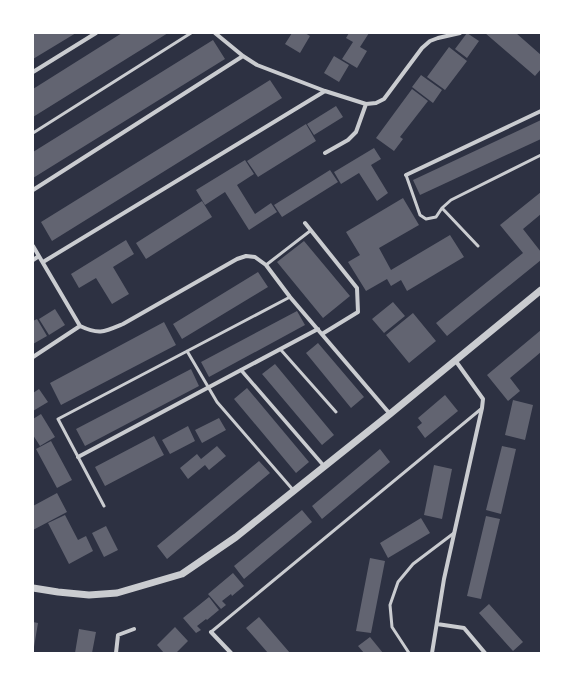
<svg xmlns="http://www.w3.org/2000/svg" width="574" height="686" viewBox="0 0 574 686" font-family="'DejaVu Sans',sans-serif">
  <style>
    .building { fill: #626471 }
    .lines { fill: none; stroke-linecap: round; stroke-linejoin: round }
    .service { stroke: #caccd0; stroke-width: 3 }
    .pedestrian { stroke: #caccd0; stroke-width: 3.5 }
    .minor { stroke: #caccd0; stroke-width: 4 }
    .tertiary { stroke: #caccd0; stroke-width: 7 }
  </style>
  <rect width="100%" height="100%" fill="#2d3142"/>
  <path class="building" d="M33,33H76L33,59Z
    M122,33H168L33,117V89Z
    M292,33H305L310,36L300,53L285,44Z
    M349,33H369L360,47L367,51L357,68L342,59L353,42L346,38Z
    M467,33L479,41L467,58L455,49Z
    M485,33H516L541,55V69L535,76Z
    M213,40L225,59L33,178V152Z
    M449,47L467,61L445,90L427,77Z
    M334,56L349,65L339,82L324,73Z
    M421,75L442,90L433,103L412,87Z
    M270,80L282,98L52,241L41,222Z
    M412,89L428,101L400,137L403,139L394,151L376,138Z
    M336,106L343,117L314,135L307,124Z
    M541,120V139L420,195L413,180Z
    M306,124L316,141L258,177L247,161Z
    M374,148L381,159L371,165L388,193L377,201L359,173L341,184L334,172Z
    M245,160L254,174L237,185L255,214L271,203L277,212L249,230L225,192L205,205L196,190Z
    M330,170L338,182L282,217L274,205Z
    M541,192V214L523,229L541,252V260L447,336L436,323L523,253L500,225Z
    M403,198L419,225L379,248L391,270L450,235L464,257L407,291L401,280L391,286L387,279L366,291L348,262L360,255L346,232Z
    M202,201L212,217L146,259L136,243Z
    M126,240L134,254L113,267L129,294L112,304L96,278L79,288L71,274Z
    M304,241L350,296L323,318L277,262Z
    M258,272L268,287L182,339L173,324Z
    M393,302L405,316L384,333L372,319Z
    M55,309L65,325L49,335L39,319Z
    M297,311L305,325L209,377L201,362Z
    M413,313L436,341L409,363L386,335Z
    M37,319L47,336L33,344V321Z
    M164,322L176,345L61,405L50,383Z
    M541,330V352L510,378L520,391L508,401L487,375Z
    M318,343L364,397L351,408L306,353Z
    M275,364L334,435L322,445L262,374Z
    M191,369L199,386L85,446L76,429Z
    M247,388L309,462L296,473L234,399Z
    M39,389L48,402L33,411V393Z
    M445,395L458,411L425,438L417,427L422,423L418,418Z
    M513,400L533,405L525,440L505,435Z
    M41,414L55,437L40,446L33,435V419Z
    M219,418L226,430L202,443L195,430Z
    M188,426L195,441L170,454L162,440Z
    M154,436L164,455L105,486L95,467Z
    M51,441L72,480L57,488L36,449Z
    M217,446L226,456L209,470L205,465L188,479L180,468L197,454L201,459Z
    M502,446L516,449L501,514L486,510Z
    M380,449L390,462L322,519L312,506Z
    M259,461L270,473L167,559L157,546Z
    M434,465L452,469L442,519L424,515Z
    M57,493L67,512L33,530V506Z
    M302,510L312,522L244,579L234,566Z
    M65,515L78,540L86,536L93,551L69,564L48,523Z
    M486,516L500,519L481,599L467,596Z
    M421,518L430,533L388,558L380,543Z
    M106,526L118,550L104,557L92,533Z
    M370,558L385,561L371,633L356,631Z
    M233,573L244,586L232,596L231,594L222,601L226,605L221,609L208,594Z
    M209,597L219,610L207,620L206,619L197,626L201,630L196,633L183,618Z
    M489,604L523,642L513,651L479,613Z
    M259,617L290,653H268L246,628Z
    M33,622L38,623L34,647H33Z
    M175,627L188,641L176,653H164L157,645Z
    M79,629L96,632L92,653H75Z
    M370,637L383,653H364L358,646Z"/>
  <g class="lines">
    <path class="service" d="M33,133L191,33
      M406,175L420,215L426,219L436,217L442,208L451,200L541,155
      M442,208L478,246
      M266,265L310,231
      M281,350L336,412
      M187,351L217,402L294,491
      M104,506L58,419L290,297
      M211,632L481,409
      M409,653L392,627L390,605L398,582L413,564L454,533"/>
    <path class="pedestrian" d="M241,370L324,466"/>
    <path class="minor" d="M215,33L243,56L257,65L325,91L366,104L376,103L384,99L422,48L430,41L438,38L460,33
      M33,72L96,33
      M325,153L348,140L356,132L366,104
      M406,175L541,111
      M33,190L243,56
      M305,223L357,288L358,312L322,334
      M33,246L80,326
      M33,260L39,256
      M43,262L325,91
      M33,357L80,326C99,335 104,332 123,324L237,259L246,256L255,257L266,265L290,297L390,414
      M78,457L318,329
      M437,624L464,628L485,653
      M211,632L231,653
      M116,653L118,635L134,629
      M432,653L444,579L482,408L483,399L455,360"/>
    <path class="tertiary" d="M33,588L58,592L89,595L117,593L182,574L236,537L390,414L541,290"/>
  </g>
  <rect width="574" height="686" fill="none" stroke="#ffffff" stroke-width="68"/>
</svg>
